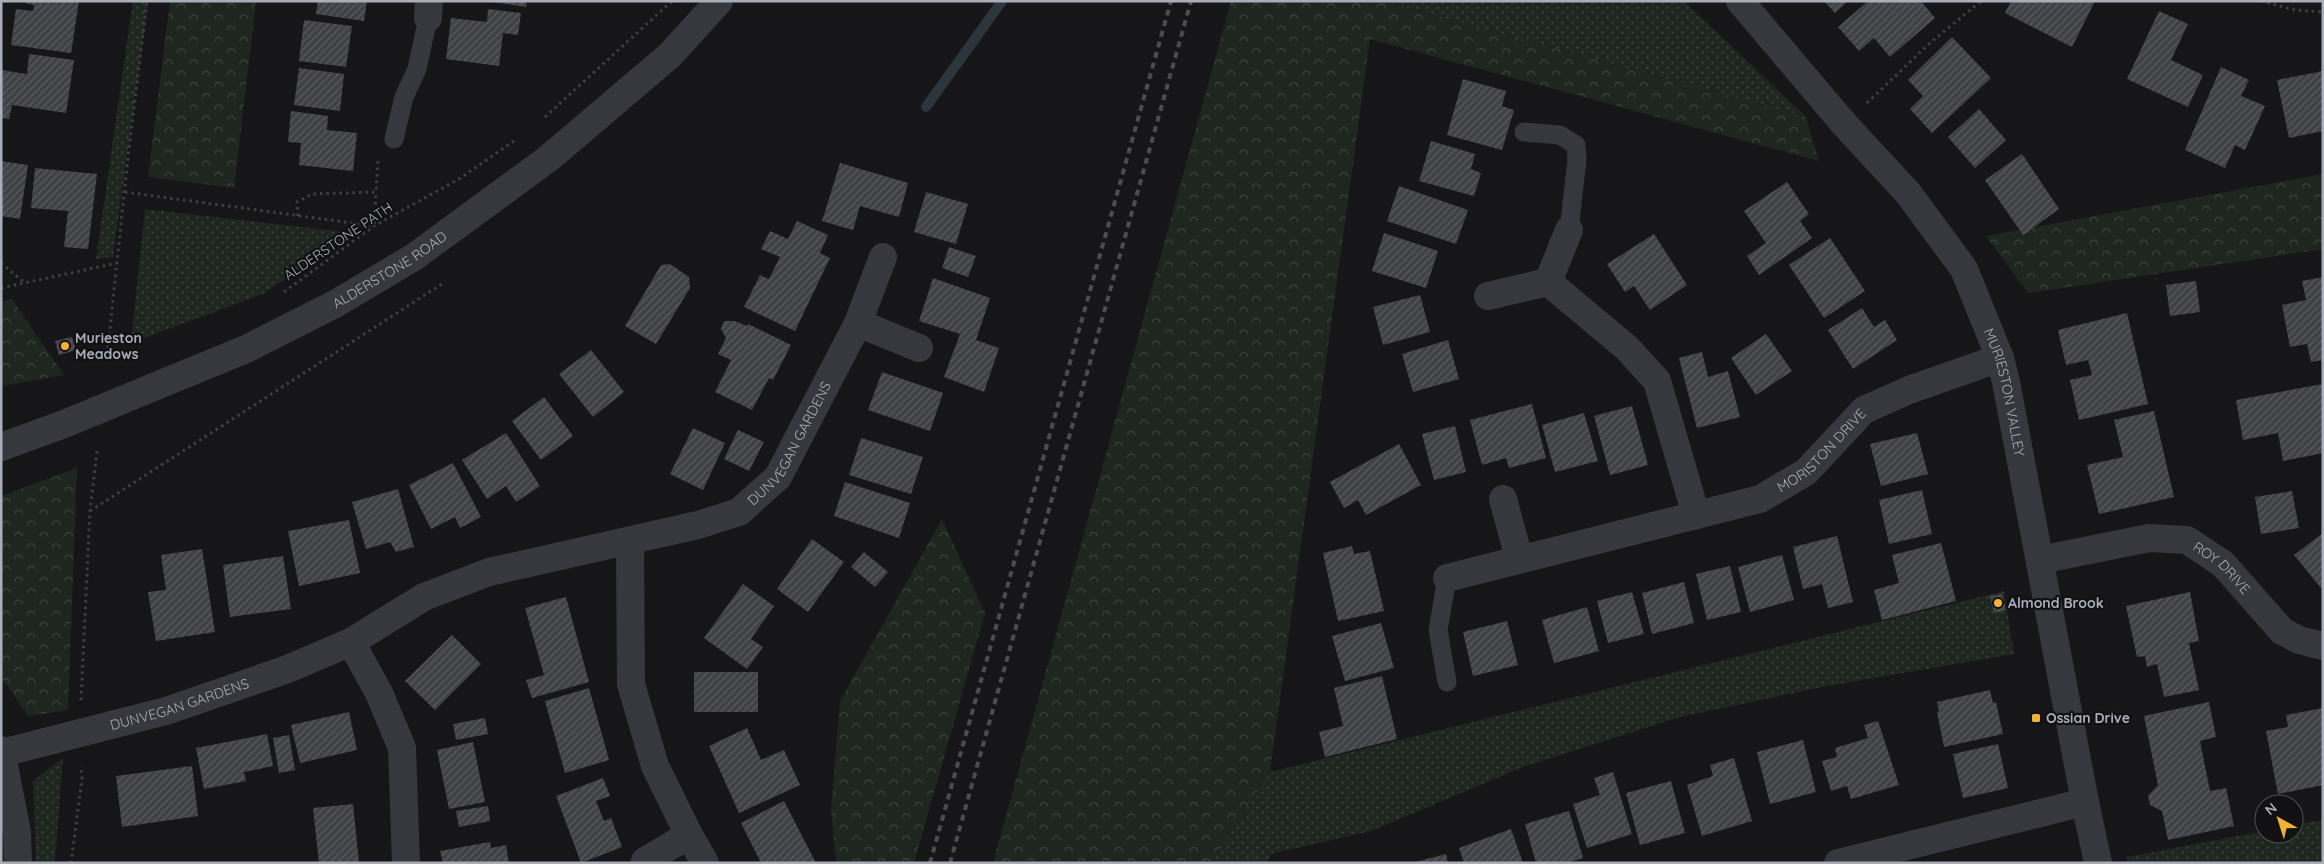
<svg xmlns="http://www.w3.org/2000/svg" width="2324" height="864" viewBox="0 0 2324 864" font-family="Quicksand,sans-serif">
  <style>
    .grass { fill: url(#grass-dots) }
    .forest { fill: url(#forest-crowns) }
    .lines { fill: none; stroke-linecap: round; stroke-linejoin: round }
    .stream { stroke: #2c353c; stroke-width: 10 }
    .building { fill: url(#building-hatch) }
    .path { stroke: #3d3f44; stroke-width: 3; stroke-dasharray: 2.5 4; stroke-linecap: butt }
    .service { stroke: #37383d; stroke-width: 19 }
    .minor { stroke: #37383d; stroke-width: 28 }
    .tertiary { stroke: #37383d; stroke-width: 28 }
    .rail { stroke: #4a4c52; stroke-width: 4; stroke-dasharray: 6 5; stroke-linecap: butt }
    .poi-dot { fill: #f2b134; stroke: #111113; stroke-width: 2 }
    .labels { text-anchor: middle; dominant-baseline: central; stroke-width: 4.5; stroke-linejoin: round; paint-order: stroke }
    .street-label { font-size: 14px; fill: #a8adb8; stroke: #111113 }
    .poi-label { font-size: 14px; font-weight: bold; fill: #a8adb8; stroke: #111113; text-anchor: start }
  </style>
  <defs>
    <pattern id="grass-dots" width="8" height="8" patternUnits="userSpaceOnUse" patternTransform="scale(1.25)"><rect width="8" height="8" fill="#1e261f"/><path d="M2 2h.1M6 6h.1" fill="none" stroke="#3c433d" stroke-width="1.8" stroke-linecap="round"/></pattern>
    <pattern id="forest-crowns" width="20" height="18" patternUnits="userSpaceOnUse" patternTransform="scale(1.25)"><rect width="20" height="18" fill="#1e261f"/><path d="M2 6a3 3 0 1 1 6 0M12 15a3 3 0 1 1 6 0" fill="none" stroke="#3c433d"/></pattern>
    <pattern id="building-hatch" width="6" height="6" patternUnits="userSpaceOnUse" patternTransform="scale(1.25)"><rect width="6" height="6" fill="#404145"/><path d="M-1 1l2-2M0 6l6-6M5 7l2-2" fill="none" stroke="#595a5e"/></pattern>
  </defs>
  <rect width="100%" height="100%" fill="#161618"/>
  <path class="grass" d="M133,1H148L113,257L96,259Z
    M1383,1H1684L1806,117Z
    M145,209L353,233L263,294L131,343Z
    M2004,591L2014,654L1827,686L1680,717L1523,767L1371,831L1270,854L1268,863H1211L1270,772Z
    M63,758L55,863H36L33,781Z
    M2323,820V863H2128L2127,857L2264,831V834H2294V825Z"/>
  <path class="forest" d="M170,1H256L234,188L148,177Z
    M1231,1H1383L1806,117L1819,161L1370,39L1270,772L1211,863H993Z
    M2323,174V249L2028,293L1986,236Z
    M12,299L64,375L1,386V302Z
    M77,468L68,710L28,716L3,680L1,670V496Z
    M942,519L985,613L914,863H836L831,810L840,701Z"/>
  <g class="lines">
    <path class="stream" d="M926,107L1002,1"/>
  </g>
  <path class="building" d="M26,1H79L71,53L11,45L16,9L33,11L34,5L25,3Z
    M318,1H367L364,21L316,14Z
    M487,1H527L526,7Z
    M1824,1H1848L1835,13Z
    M1868,1H1921L1935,18L1890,57L1874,38L1859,51L1838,27Z
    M2011,1H2095L2072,47L2005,13Z
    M488,9L521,13L518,35L503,33L499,66L446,59L451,18L487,22Z
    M2159,11L2188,24L2171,60L2203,75L2188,107L2127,79Z
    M304,20L352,26L346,67L299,61Z
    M1952,37L1991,78L1932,133L1910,109L1923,96L1908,80Z
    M29,54L74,60L66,113L12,105L9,119L1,118V70L27,74Z
    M2221,67L2249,80L2241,96L2265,106L2245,150L2235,145L2225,168L2185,150Z
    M299,68L344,74L340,111L294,105Z
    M2323,71V131L2289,138L2277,80Z
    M1463,79L1506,91L1502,106L1514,110L1502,150L1447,135Z
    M1979,109L2006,140L1975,168L1948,137Z
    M291,111L328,116L327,130L357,133L353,171L299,165L301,143L288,142Z
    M1431,141L1475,154L1471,169L1481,173L1474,196L1419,181Z
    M2022,154L2059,209L2023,235L1985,180Z
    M1,161L28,165L20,219L1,216Z
    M840,163L908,183L899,217L860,206L853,230L822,221Z
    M35,168L97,174L88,249L64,247L68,211L31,208Z
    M1787,182L1809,214L1800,221L1812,238L1759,275L1747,256L1766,243L1744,211Z
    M1399,186L1468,210L1456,244L1387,221Z
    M926,192L968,204L956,244L914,232Z
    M797,221L828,235L820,253L830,258L795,331L744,307L760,275L769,279L780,257L761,249L770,231L788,239Z
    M1384,233L1438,251L1426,288L1372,271Z
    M1654,234L1687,285L1650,310L1634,286L1625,292L1607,264Z
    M1830,238L1865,291L1824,318L1789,265Z
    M949,247L976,256L968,277L942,268Z
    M670,264L689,277L690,288L656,344L625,326L661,265Z
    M2323,277V360L2311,362L2307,344L2290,347L2282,305L2306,300L2302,281Z
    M933,278L990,298L976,340L999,348L984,392L944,377L960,334L919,321Z
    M2196,281L2200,312L2170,316L2166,285Z
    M1420,295L1430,332L1383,345L1373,307Z
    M1862,308L1874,327L1885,320L1897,340L1853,369L1828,330Z
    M2127,313L2148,404L2079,420L2070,380L2092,375L2088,360L2066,365L2058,330Z
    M724,321H735L747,326L748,324L791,345L773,380L769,378L752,410L715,392L731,360L718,354L726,338L721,329Z
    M1766,334L1792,371L1756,395L1731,358Z
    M72,337L76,350L59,355L55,341Z
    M1448,340L1459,379L1413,392L1402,354Z
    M591,350L624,392L593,417L559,374Z
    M1702,352L1708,377L1728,371L1740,417L1697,428L1679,358Z
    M882,372L943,393L930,431L868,410Z
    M2323,384V453L2283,461L2278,433L2243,440L2236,400Z
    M544,397L573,436L541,460L512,421Z
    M1532,404L1546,458L1509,468L1506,458L1482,465L1470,420Z
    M1632,406L1648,465L1610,475L1594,416Z
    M2154,411L2174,497L2099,514L2087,465L2123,457L2114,420Z
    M1584,413L1598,461L1555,472L1542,425Z
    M1455,426L1466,472L1434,480L1422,434Z
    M693,428L725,443L703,490L670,474Z
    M738,430L764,442L749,471L724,459Z
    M506,433L540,486L516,502L506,486L487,499L462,460Z
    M1917,433L1928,474L1881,486L1870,444Z
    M861,438L923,457L911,494L849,475Z
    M1399,444L1421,485L1366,515L1358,500L1344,508L1330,482Z
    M453,463L481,517L460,528L455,517L431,529L409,485Z
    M845,482L910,503L899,538L834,516Z
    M398,489L414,547L396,552L390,542L366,549L352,502Z
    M1922,490L1932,534L1889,544L1879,500Z
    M2292,491L2299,528L2261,534L2255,497Z
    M349,520L360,573L299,586L288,531Z
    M2323,533V587L2321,588L2294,555Z
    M1837,536L1853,602L1828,608L1822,584L1803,589L1793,547Z
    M812,539L844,562L808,612L777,589Z
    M1941,543L1956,601L1882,620L1874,590L1899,583L1892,555Z
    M1352,546L1354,554L1370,551L1384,611L1338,621L1323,553Z
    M202,549L215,632L156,641L148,592L166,590L161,555Z
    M864,552L888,572L875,587L851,567Z
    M1782,555L1794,600L1750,612L1738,567Z
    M283,556L291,609L230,617L223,565Z
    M1730,566L1741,612L1707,620L1696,574Z
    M1684,582L1694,623L1652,634L1642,593Z
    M743,584L774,606L751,639L763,647L747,669L704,638Z
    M1632,592L1644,634L1608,643L1597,601Z
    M2190,592L2199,641L2189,643L2199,690L2164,697L2157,664L2147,667L2145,656L2137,657L2126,606Z
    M2002,594L2006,610L1994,613L1990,596Z
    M566,597L589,682L532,698L526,680L544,675L525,608Z
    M1587,607L1599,651L1554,663L1542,620Z
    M1507,621L1518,665L1473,676L1463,632Z
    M1381,623L1394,668L1345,681L1332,636Z
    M452,635L481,664L435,710L405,681Z
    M694,672H758V712H694Z
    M1382,676L1397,739L1325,757L1319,732L1343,726L1334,688Z
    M589,688L609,760L565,773L545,701Z
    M1990,690L1993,703L1996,702L2003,734L1944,747L1937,712L1939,711L1937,702Z
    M2209,702L2216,737L2200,741L2210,791L2226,788L2234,826L2168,840L2162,811L2150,805L2148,796L2158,785L2144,716Z
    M2323,708V785L2278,794L2266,731L2288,727L2286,715Z
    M349,712L357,750L300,763L291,725Z
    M485,718L488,734L456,740L453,724Z
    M1878,721L1899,785L1851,799L1847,786L1831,791L1822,761L1837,757L1835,748L1868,738L1864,725Z
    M747,728L761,760L784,750L800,785L739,813L709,746Z
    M267,734L273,766L244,772L246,781L204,789L196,748Z
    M289,735L295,770L279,773L273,738Z
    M1803,740L1816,792L1770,804L1757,752Z
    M473,742L485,802L449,809L437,750Z
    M1998,744L2008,788L1963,798L1953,754Z
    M1734,758L1752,821L1702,836L1687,785L1713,776L1710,765Z
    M192,766L198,816L122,827L116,776Z
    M1613,772L1632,834L1587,848L1573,804L1600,795L1594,778Z
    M603,778L610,796L596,801L604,821L611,818L622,847L581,863L556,796Z
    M1671,781L1685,833L1640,845L1626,793Z
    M784,801L816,863H761L741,823Z
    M353,804L359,862L319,863L313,808Z
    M488,806L490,821L459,827L456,811Z
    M1569,811L1583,858L1566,863H1536L1525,824Z
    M1511,829L1523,863H1464L1459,848Z
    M490,842L491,848L506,845L509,863H443L440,851Z
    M1446,854L1448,863H1415V862Z"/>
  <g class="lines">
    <path class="path" d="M2261,1L2295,10L2323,12
      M1867,103L1930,43L1981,1
      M545,117L672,1
      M125,192L374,226L376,192
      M298,216L297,202L312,194L376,192L378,161
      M1,263L25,283
      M1,288L117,263
      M284,292L374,226L459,179L514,141
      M108,348L128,157L147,1
      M90,511L445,282
      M81,700L90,511L97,451
      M71,863L82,779L81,766"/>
    <path class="service" d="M1524,132L1560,135L1576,145L1577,160L1569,230
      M394,139L404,97L417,69L428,18
      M1447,682L1438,630L1447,578"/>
    <g class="minor">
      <path id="s1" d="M1740,1L1845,125L1908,193L1964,269L2000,358L2006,382L2085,802L2098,863"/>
      <path d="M428,18L429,1"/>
      <path d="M1548,282L1569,230"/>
      <path d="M1488,296L1548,282L1627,348L1657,381L1696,515"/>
      <path d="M858,323L919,348"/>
      <path d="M1503,499L1519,558"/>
      <path d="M630,541L631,684L655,766L689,835L705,863"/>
      <path id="s2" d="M2040,560L2149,538L2187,540L2223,564L2282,631L2299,640L2323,646"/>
      <path id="s3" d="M1447,578L1760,499L1806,472L1864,410L1909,390L2000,358"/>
      <path d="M351,642L379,693L402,748L406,863"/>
      <path id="s4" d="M2,753L166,711L285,670L351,642L424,597L489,572L698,525L739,512L778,477L858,323L883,257"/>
      <path d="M645,861L689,835"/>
      <path d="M1838,863L2085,802"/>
    </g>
    <g class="tertiary">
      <path id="s5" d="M1,447L64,424L246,349L335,304L414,257L549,158L670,55L719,1"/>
      <path d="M1,750L17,832L18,863"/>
    </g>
    <path class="rail" d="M930,863L1171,1
      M950,863L1191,1"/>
  </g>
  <g class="poi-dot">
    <circle cx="65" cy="346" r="5"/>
    <circle cx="1998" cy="603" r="5"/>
    <rect x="2031" y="713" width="10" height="10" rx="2.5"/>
  </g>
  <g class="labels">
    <g class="street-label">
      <text transform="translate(338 241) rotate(-34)">ALDERSTONE PATH</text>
      <text stroke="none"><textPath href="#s5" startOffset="428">ALDERSTONE ROAD</textPath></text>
      <text stroke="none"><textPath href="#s1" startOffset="480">MURIESTON VALLEY</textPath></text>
      <text stroke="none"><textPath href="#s4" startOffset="866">DUNVEGAN GARDENS</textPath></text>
      <text stroke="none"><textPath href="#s3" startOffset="402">MORISTON DRIVE</textPath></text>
      <text stroke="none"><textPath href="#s2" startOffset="194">ROY DRIVE</textPath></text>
      <text stroke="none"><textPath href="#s4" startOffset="184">DUNVEGAN GARDENS</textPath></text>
    </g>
    <g class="poi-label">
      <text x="75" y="338">Murieston<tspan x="75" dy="16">Meadows</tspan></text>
      <text x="2008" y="603">Almond Brook</text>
      <text x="2046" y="718">Ossian Drive</text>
    </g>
  </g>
  <rect width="2324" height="864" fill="none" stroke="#a8adb8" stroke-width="5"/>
  <g transform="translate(2279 819) rotate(321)"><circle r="24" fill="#111113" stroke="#4d4f55"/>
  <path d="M0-4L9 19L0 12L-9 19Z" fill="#f2b134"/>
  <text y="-8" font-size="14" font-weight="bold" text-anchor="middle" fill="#a8adb8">N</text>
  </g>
</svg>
